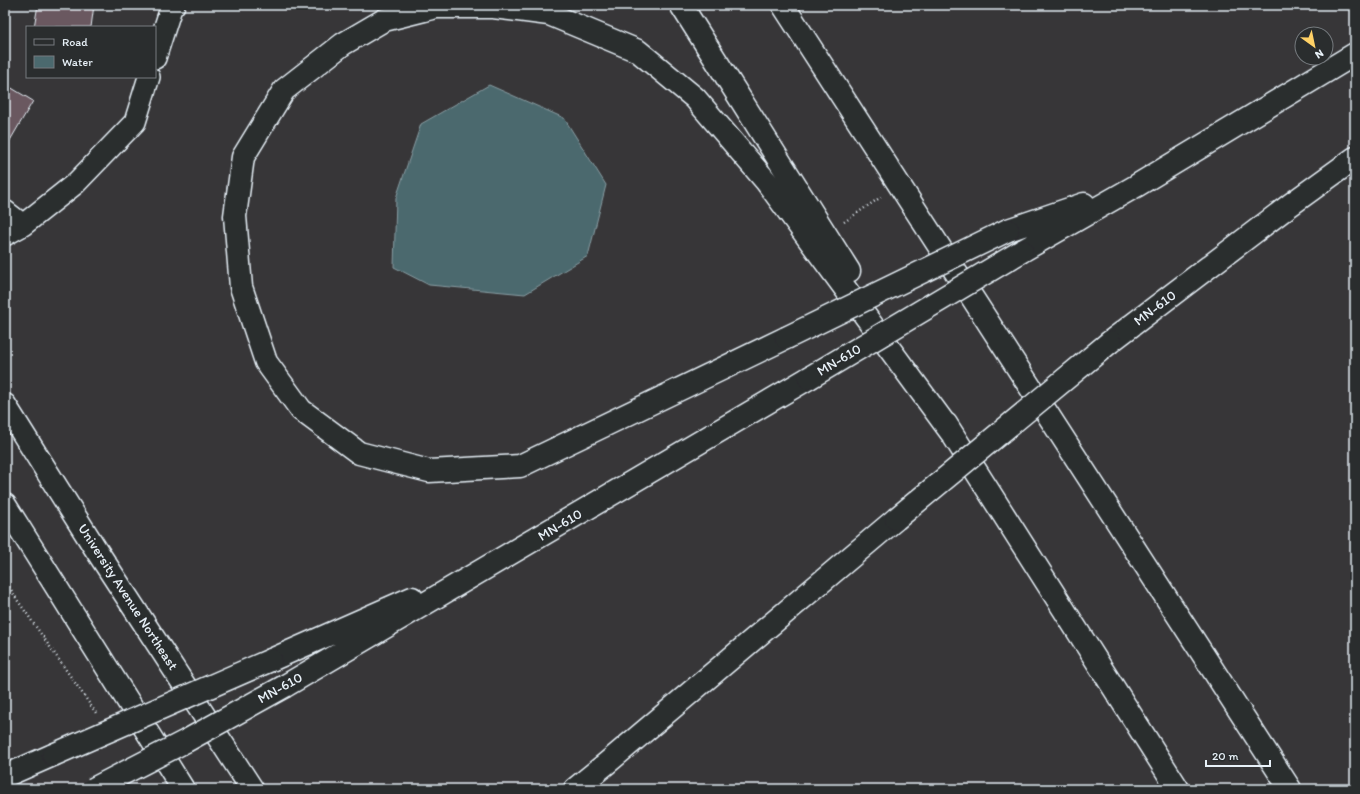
<svg xmlns="http://www.w3.org/2000/svg" width="1360" height="794" viewBox="0 0 1360 794" font-family="Itim,sans-serif">
  <style>
    .water { fill: #4b696e; stroke: #8a9fa5 }
    .building { fill: #6a5860; stroke: #e8f1f8 }
    .lines { fill: none; stroke-linecap: round; stroke-linejoin: round }
    .minor-casing { stroke: #e8f1f8; stroke-width: 24 }
    .major-casing { stroke: #e8f1f8; stroke-width: 25 }
    .highway-casing { stroke: #e8f1f8; stroke-width: 25 }
    .path { stroke: #e8f1f8; stroke-width: 2.5; stroke-dasharray: 1 3; stroke-linecap: butt }
    .minor { stroke: #2a2d2e; stroke-width: 21 }
    .major { stroke: #2a2d2e; stroke-width: 22 }
    .highway { stroke: #2a2d2e; stroke-width: 22 }
    .highway-bridge-casing { stroke: #e8f1f8; stroke-width: 25; stroke-linecap: butt }
    .highway-bridge { stroke: #2a2d2e; stroke-width: 22 }
    .labels { text-anchor: middle; dominant-baseline: central; stroke-width: 3.5; stroke-linejoin: round; paint-order: stroke }
    .street-label { font-size: 14px; fill: #e8f1f8; stroke: #2a2d2e }
  </style>
  <rect width="100%" height="100%" fill="#373638"/>
  <filter id="ink" filterUnits="userSpaceOnUse"><feTurbulence type="fractalNoise" baseFrequency=".025" numOctaves="2"/><feDisplacementMap in="SourceGraphic" scale="8" xChannelSelector="R" yChannelSelector="G"/><feConvolveMatrix kernelMatrix="1 2 1 2 8 2 1 2 1" color-interpolation-filters="sRGB"/></filter>
  <g filter="url(#ink)">
    <path class="water" d="M489,85L564,118L606,185L588,256L525,294L429,285L394,267L396,198L421,124Z"/>
    <path class="building" d="M38,5H94L91,27H34Z
      M5,84L33,101L5,149Z"/>
    <g class="lines">
      <defs>
        <path id="minor" d="M155,58L171,8L174,5
          M5,211L23,225
          M5,235L23,225L76,183L135,122L149,77"/>
        <path id="major" d="M5,405L95,548L252,789
          M5,505L183,789"/>
        <path id="highway" d="M681,5L849,271
          M783,5L1290,789
          M1008,230L1084,204
          M1022,251L1136,186L1355,54
          M786,338L520,466L429,471L359,453L301,410L266,362L241,287L235,216L243,157L284,90L343,44L384,20L436,7H493L549,14L638,51L695,98L766,181L953,435
          M1110,342L1290,205L1355,158
          M946,424L1178,789
          M271,660L412,598
          M285,686L809,378
          M5,776L53,755
          M575,789L607,763L896,519"/>
      </defs>
      <use href="#minor" class="minor-casing"/>
      <use href="#major" class="major-casing"/>
      <use href="#highway" class="highway-casing"/>
      <path class="path" d="M844,222L881,197
        M5,580L18,601L96,713"/>
      <use href="#minor" class="minor"/>
      <use href="#major" class="major"/>
      <use href="#highway" class="highway"/>
      <defs>
        <path id="highway-bridge" d="M786,338L1008,230
          M809,378L1022,251
          M896,519L1110,342
          M53,755L271,660
          M93,789L186,741L285,686"/>
      </defs>
      <use href="#highway-bridge" class="highway-bridge-casing"/>
      <use href="#highway-bridge" class="highway-bridge"/>
    </g>
  </g>
  <g class="labels">
    <g class="street-label">
      <text transform="translate(1155 308) rotate(-37)">MN-610</text>
      <text transform="translate(839 360) rotate(-31)">MN-610</text>
      <text transform="translate(560 525) rotate(-31)">MN-610</text>
      <text transform="translate(128 597) rotate(57)">University Avenue Northeast</text>
      <text transform="translate(280 688) rotate(-29)">MN-610</text>
    </g>
  </g>
  <rect width="1360" height="794" fill="none" stroke="#2a2d2e" stroke-width="20"/>
  <rect x="10" y="10" width="1340" height="774" fill="none" stroke="#e8f1f8" stroke-width="1.5" filter="url(#ink)"/>
  <rect x="26" y="26" width="130" height="52" fill="#2a2d2e" stroke="#767b7f"/>
  <rect x="34" y="39" width="20" height="6" fill="#2a2d2e" stroke="#767b7f"/>
  <text x="62" y="46" font-size="12" fill="#e8f1f8">Road</text>
  <rect x="34" y="56" width="20" height="12" fill="#4b696e" stroke="#767b7f"/>
  <text x="62" y="66" font-size="12" fill="#e8f1f8">Water</text>
  <g transform="translate(1314 46) rotate(147)"><circle r="19" fill="#2a2d2e" stroke="#767b7f"/>
  <path d="M0-3L7 15L0 10L-7 15Z" fill="#ffd166"/>
  <text y="-6" font-size="11" font-weight="bold" text-anchor="middle" fill="#e8f1f8">N</text>
  </g>
  <path d="M1206 760v6h64v-6" fill="none" stroke="#e8f1f8" stroke-width="2"/>
  <text x="1212" y="760" font-size="12" fill="#e8f1f8" stroke="#2a2d2e" stroke-width="3" paint-order="stroke">20 m</text>
</svg>
